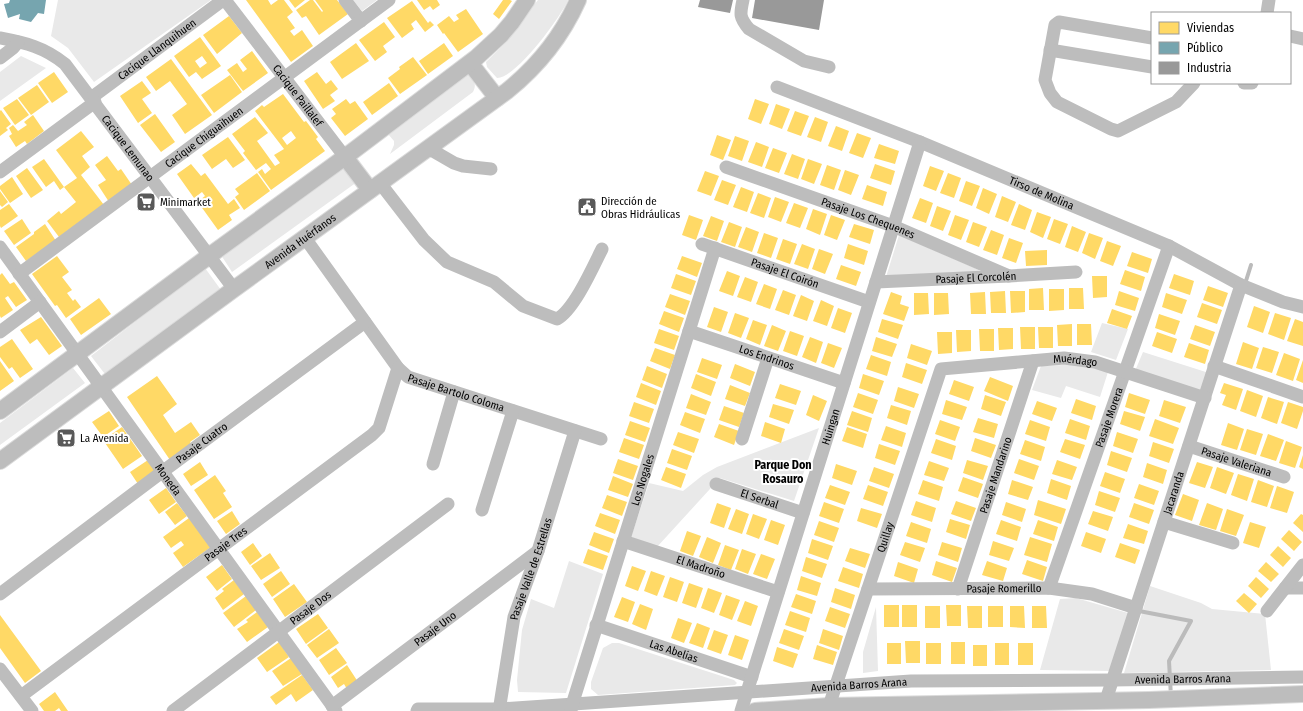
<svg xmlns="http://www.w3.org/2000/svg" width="1303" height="711" viewBox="0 0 1303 711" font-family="'Fira Sans Condensed',sans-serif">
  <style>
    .green { fill: #e9e9e9 }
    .homes { fill: #ffd966; fill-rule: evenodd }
    .public { fill: #76a5af }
    .industry { fill: #999 }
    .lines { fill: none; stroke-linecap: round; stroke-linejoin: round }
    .stream { stroke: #bbb; stroke-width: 4 }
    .major-casing { stroke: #dbdbdb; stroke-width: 18 }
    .minor { stroke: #bdbdbd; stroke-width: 13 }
    .major { stroke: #bdbdbd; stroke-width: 16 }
    .labels { text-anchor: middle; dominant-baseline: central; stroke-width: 4; stroke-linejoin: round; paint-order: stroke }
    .street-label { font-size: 11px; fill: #000; stroke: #fff }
    .poi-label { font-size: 11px; fill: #000; stroke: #fff; text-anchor: start }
    .neighbourhood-label { font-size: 12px; font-weight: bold; fill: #000; stroke: #fff }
  </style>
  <rect width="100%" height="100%" fill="#fff"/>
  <path class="green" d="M58,0H211L94,82L68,48L51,36Z
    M353,0H377L362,11Z
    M538,0H568C561,17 515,79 497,78L487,67L486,62L505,43Z
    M21,56L46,68L0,101V72Z
    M465,72C472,77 478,83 473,92L390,154L394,145V141L388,134Z
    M346,166L357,182L232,272L221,255Z
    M899,235L979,270L978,272L886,277Z
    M205,268L221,290L108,378L91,356Z
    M1102,323L1128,329L1116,360L1091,352Z
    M1143,352L1209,373L1203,391L1135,371Z
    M1086,364L1108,372L1100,397L1066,386L1061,398L1032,390L1041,366Z
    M73,368L85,383L0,445V423Z
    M819,428L794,501L720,478L657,547L631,537L649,483L683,491L703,475L717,467Z
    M569,561L603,574L566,693L518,692L517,680L522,630L531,599L554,608Z
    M1150,586L1201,603L1212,609L1265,614L1271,670L1124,673Z
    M1076,598L1128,613L1110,671L1040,670L1060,599Z
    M876,607L878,671L863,673V652Z
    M612,643H619L734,680L737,683L735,685L598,695L591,689V682L603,648Z"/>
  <path class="homes" d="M246,0H268L271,5L278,0H284L293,12L287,17L295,28L290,31L294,36L302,30L313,46L291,62Z
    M289,0H305L295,8Z
    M310,0H313L322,12L323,11L315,0H337L348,14L319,35L306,16L302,18L296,10Z
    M417,0H437L440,5L433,10L430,6L424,10Z
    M503,0H510L512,1L499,19L493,14Z
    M412,1L428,23L430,21L434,25L425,32L416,20L411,24L414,29L402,38L387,18Z
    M466,9L483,34L458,52L444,33L443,34L437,25L449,16L454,22L459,19L456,15Z
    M229,16L242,33L217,54L203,35Z
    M384,22L395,37L383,46L387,52L375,61L359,40Z
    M200,37L221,66L202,79L196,72L189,77L174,56ZM202,56L207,63L200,68L195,61Z
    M356,43L369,61L342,79L330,62Z
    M444,43L453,56L428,74L419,61Z
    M252,51L268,73L243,91L227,70L237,63L243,72L247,69L240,60Z
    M413,57L427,75L400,94L388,78L400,69L399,67Z
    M171,59L212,115L185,134L172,115L187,104L170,81L156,91L146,77Z
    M54,72L68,92L52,103L38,83Z
    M317,72L326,84L331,80L338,89L330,95L335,101L323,109L304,81Z
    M230,75L242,92L214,113L201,95Z
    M142,81L151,93L142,99L152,113L138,123L120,96Z
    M389,83L398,96L372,115L363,102Z
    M37,85L49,102L31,115L18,98Z
    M283,94L304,122L306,121L318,137L316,139L325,151L271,190L258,172L262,169L265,174L271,169L266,163L256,170L243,153L245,151L232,134L255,117L268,133L257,141L275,166L280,163L274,155L284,149L255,111L262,105L264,107ZM291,131L296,138L287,145L282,138Z
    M17,99L29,115L15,125L3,108Z
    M346,99L350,104L355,101L368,119L345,136L331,118L336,114L332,109Z
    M755,99L769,104L761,124L748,119Z
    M776,104L790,109L782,129L769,124Z
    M1,110L11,124L6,128L8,130L0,136V111Z
    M795,111L809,116L801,136L787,131Z
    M155,114L175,142L161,152L140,125Z
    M33,115L44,131L27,144L25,141L16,147L9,136L12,134L9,128L13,125L18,131L27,125L24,122Z
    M815,117L828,122L821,142L807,137Z
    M836,126L849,131L842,151L828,146Z
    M81,131L94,147L82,156L90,167L81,175L104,205L59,237L47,221L59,211L61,214L76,202L64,187L77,178L56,150Z
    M857,133L871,138L863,158L849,153Z
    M717,135L731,140L723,160L710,155Z
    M735,136L749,141L742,161L728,156Z
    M228,137L245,160L233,168L226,159L212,169L202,155Z
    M756,142L769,147L762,167L748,162Z
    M879,144L899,151L895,164L874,158Z
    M773,148L787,153L779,173L765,168Z
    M792,154L805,159L798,179L784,174Z
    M107,156L118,171L121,169L132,185L109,202L98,185L106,180L95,165Z
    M44,159L64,187L60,190L54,181L46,187L32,167Z
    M808,159L822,164L814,184L801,179Z
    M191,164L201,176L205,173L228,204L234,199L240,208L229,215L232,220L218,230L200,205L203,203L200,200L205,196L202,192L194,198L177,174Z
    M875,164L895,171L891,185L870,178Z
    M827,165L841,170L834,190L820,185Z
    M930,166L944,171L936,191L923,186Z
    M27,168L43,190L31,198L16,176Z
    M845,170L859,175L851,195L838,190Z
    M705,171L719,176L711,196L697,191Z
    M257,173L270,191L244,210L235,197L239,194L235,189Z
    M948,173L961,178L954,198L940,193Z
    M12,177L23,194L10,203L0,189V186Z
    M722,180L736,185L728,205L714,200Z
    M966,181L980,186L972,206L959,201Z
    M867,185L887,192L883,206L862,199Z
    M741,187L754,192L747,212L733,207Z
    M983,188L997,194L989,214L976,208Z
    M0,191L8,202L2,207L0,205Z
    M758,193L771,198L764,218L750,213Z
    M1002,196L1016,202L1008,222L995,217Z
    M775,197L789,202L781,222L768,217Z
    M920,198L933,203L926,223L912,218Z
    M794,203L808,208L800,228L786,223Z
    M9,204L18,216L1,228L0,226V210Z
    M1019,204L1032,210L1025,230L1011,225Z
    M937,206L951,211L943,231L930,226Z
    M813,209L827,214L820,235L806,229Z
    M1037,212L1051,217L1043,238L1030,232Z
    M689,215L703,220L696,240L682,235Z
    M831,215L845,220L837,240L824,235Z
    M955,215L969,220L961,240L948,235Z
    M711,216L724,221L717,241L703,236Z
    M22,219L31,233L14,245L4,231Z
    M1054,219L1068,224L1060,244L1047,239Z
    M729,222L742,227L735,247L721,242Z
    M973,222L987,227L979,247L966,242Z
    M45,224L56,241L26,261L16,247L34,234V232Z
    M854,224L874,230L870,244L849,237Z
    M1072,226L1086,232L1078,252L1065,247Z
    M746,227L759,232L752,252L738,247Z
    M991,230L1004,235L997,255L983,250Z
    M764,233L778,238L771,258L757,253Z
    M1089,233L1103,238L1095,259L1082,253Z
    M1009,238L1023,243L1016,263L1002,258Z
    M783,239L797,244L790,264L776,259Z
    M1107,241L1121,246L1113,266L1100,261Z
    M802,244L815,249L808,269L794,264Z
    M848,244L868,251L864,265L844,258Z
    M819,249L833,254L825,274L812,269Z
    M1047,250V265L1026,266L1025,251Z
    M1132,252L1152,259L1148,273L1127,266Z
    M57,256L69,272L62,277L72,290L67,293L73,301L75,299L81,307L66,318L57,305L55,306L32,274Z
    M682,256L702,263L697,277L677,269Z
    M841,265L861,272L856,286L836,279Z
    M1125,270L1145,277L1141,291L1120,284Z
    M727,271L740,276L733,296L719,291Z
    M2,273L10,284L14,282L27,300L16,307L8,296L5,298L13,310L1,318L0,316V275Z
    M676,274L696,281L691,295L671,288Z
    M1174,274L1194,281L1190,295L1169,288Z
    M1092,276H1107V297L1093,298Z
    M745,277L758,282L751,302L737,297Z
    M764,284L777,289L770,309L756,304Z
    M1208,286L1228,293L1223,307L1203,300Z
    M1043,288L1044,310H1029V289Z
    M1069,288H1083L1084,309H1069Z
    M1049,289H1064V310L1049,311Z
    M783,290L796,295L789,315L775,310Z
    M1005,291L1006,313H991L990,292Z
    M1010,291H1025V312L1011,313Z
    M1119,291L1139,298L1135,311L1115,305Z
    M891,292L902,296L900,304L909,307L904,321L883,314Z
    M985,292L986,314H971L970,293Z
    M914,293H928L929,314L914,315Z
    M934,293H948L949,314L934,315Z
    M1166,293L1187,300L1182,314L1162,307Z
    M670,294L690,301L685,315L665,307Z
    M801,295L814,301L807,321L793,316Z
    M99,298L111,314L81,335L70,319Z
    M821,300L834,306L827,326L813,321Z
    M1202,303L1222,310L1217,324L1197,317Z
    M1254,306L1270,312L1263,333L1247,327Z
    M714,307L728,312L721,332L707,327Z
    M838,308L852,313L845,333L831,328Z
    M1112,309L1132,316L1127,329L1107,323Z
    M664,311L684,318L679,332L659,324Z
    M735,313L749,318L741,338L728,333Z
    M1275,313L1291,318L1284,340L1268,334Z
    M1159,314L1180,321L1175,335L1155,328Z
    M41,317L62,346L49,355L37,339L30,344L20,330Z
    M882,319L903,325L898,339L878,332Z
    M1295,319L1303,322V346L1287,341Z
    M753,320L767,325L760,345L746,339Z
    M1072,324V346H1058L1057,325Z
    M1077,324H1091L1092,345H1077Z
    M772,325L786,331L778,351L764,346Z
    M1195,325L1215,332L1210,346L1190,339Z
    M1020,327H1035V349H1021Z
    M1038,327H1053V348H1039Z
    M998,328H1013V349L999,350Z
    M659,329L679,336L674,350L654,343Z
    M979,329H994V351H980Z
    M956,330H971V351L957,352Z
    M790,331L804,336L797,356L783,351Z
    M937,332H952V353L938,354Z
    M1157,332L1177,339L1172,353L1152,346Z
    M810,337L823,342L816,363L802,357Z
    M876,337L897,344L892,357L872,351Z
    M12,339L33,369L20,378L12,367L9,369L0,357V347Z
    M1243,342L1259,348L1252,369L1236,364Z
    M828,343L842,348L834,368L821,363Z
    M1189,343L1209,350L1205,364L1184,357Z
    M911,344L932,351L927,365L907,358Z
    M1263,347L1279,352L1272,373L1256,368Z
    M655,348L675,355L670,369L650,361Z
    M1284,353L1300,359L1293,381L1276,375Z
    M871,355L891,362L887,376L866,369Z
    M702,358L722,365L717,379L697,372Z
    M1303,360V383L1296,380Z
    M0,361L14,381L0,391Z
    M906,363L927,370L922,384L902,377Z
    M735,364L755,372L750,386L730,378Z
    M647,366L667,374L662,388L642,380Z
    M696,374L716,382L711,396L691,388Z
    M863,374L884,381L879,395L859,388Z
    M157,376L177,404L163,415L175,433L191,422L200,435L190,442L192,445L170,460L127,397Z
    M990,377L1013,386L1008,401L984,391Z
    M954,380L974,387L969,401L949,394Z
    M641,383L661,391L656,405L636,397Z
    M1224,383L1243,389L1236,410L1222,405L1226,395L1220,393Z
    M780,384L801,391L796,405L775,398Z
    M730,385L750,393L745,406L725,399Z
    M898,387L919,394L914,408L894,401Z
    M1247,390L1263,396L1256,417L1240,411Z
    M858,393L878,400L873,414L853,407Z
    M1129,393L1150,400L1145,414L1125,407Z
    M691,394L711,402L706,415L686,408Z
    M813,395L827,401L819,421L806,415Z
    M985,395L1006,402L1001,416L981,409Z
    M1268,397L1284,402L1277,424L1261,418Z
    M1076,399L1096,406L1092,420L1071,413Z
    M946,400L967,407L962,420L942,414Z
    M1164,400L1186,407L1180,423L1159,416Z
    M1037,401L1057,408L1052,421L1032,414Z
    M634,402L654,409L649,423L629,416Z
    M1288,402L1303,407V411L1297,429L1281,423Z
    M773,404L794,410L789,424L769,417Z
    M891,405L911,411L907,425L887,418Z
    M724,406L744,413L739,427L719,420Z
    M109,411L119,426L103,437L92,422Z
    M852,411L872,418L868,432L847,425Z
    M1124,411L1145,417L1140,431L1120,424Z
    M685,412L705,419L700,433L680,425Z
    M978,418L998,424L994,438L973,432Z
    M1070,419L1090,426L1086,440L1065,433Z
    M1155,419L1179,428L1173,444L1149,436Z
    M940,420L960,427L955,441L935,434Z
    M1030,420L1050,427L1046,441L1025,434Z
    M630,421L650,428L645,442L625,435Z
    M765,422L785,429L781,443L761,436Z
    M1228,423L1244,429L1237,450L1221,445Z
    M719,424L739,431L734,445L714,437Z
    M886,426L906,433L902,447L881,440Z
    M122,427L142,456L123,469L103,440Z
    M847,427L867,434L863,448L842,441Z
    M1247,429L1263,434L1256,455L1240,450Z
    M678,432L699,439L694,453L673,445Z
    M1117,432L1138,439L1133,453L1113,446Z
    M1268,434L1284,440L1276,461L1260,456Z
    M624,438L644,445L639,459L619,452Z
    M975,438L996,445L991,458L971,451Z
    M936,439L956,446L952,460L931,453Z
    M1065,439L1085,445L1080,459L1060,452Z
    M1025,440L1045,447L1041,461L1020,454Z
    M1286,441L1302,447L1295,468L1279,463Z
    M1153,442L1174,449L1169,463L1149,456Z
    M879,444L900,451L895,465L875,458Z
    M672,449L692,456L687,470L667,463Z
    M1111,451L1132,458L1127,472L1107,465Z
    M1303,455V469L1299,467Z
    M618,459L638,466L633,480L613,473Z
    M1019,459L1039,466L1034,480L1014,473Z
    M148,460L156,471L138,484L130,472Z
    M967,460L988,466L983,480L963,473Z
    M1057,460L1077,467L1072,480L1052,474Z
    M929,461L949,468L944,481L924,475Z
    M200,462L208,475L191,486L183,474Z
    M1197,462L1213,467L1205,488L1189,483Z
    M1147,463L1167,470L1163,484L1143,477Z
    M836,464L857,471L852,485L832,478Z
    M666,467L686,474L681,488L661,480Z
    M874,467L894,474L889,488L869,481Z
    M1217,467L1234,473L1226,494L1210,488Z
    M1105,472L1125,479L1120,493L1100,486Z
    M1238,474L1254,479L1247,501L1231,495Z
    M215,475L226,491L223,493L232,507L214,519L194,490Z
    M613,476L633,484L628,497L608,490Z
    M963,477L983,484L978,498L958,491Z
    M1051,479L1071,486L1067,500L1047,493Z
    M923,480L943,487L939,501L918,494Z
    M1012,480L1033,487L1028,500L1008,494Z
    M1258,480L1274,486L1267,507L1251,502Z
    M1139,484L1159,491L1154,505L1134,498Z
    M830,485L850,492L845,505L825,498Z
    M868,485L888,492L883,506L863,499Z
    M1277,486L1294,492L1287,513L1270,508Z
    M166,488L176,502L159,514L149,500Z
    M1099,491L1120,498L1115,512L1095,505Z
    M1183,494L1199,500L1192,521L1175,515Z
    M607,495L627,502L622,516L602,508Z
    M1038,500L1066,509L1061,524L1034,515Z
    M916,501L936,508L932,522L911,515Z
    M956,501L976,508L971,521L951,514Z
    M824,502L844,509L839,523L819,516Z
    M1006,502L1026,509L1022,522L1002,515Z
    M177,503L187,516L175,525L165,512Z
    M717,503L731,508L724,528L710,523Z
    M1134,503L1154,510L1149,524L1129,517Z
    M1207,503L1223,509L1216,530L1199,525Z
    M861,508L882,514L877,528L857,521Z
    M736,509L749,514L742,534L728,529Z
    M1227,509L1244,515L1236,536L1220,531Z
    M232,511L240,524L226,534L217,521Z
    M1093,511L1113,517L1108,531L1088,524Z
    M600,513L620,520L615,534L595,526Z
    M753,514L767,519L759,539L746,534Z
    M1301,514L1303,515V532L1293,523Z
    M189,518L211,547L183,567L173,553L184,545L181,541L171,548L163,537Z
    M950,519L970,525L966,539L946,532Z
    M771,520L785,525L778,545L764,540Z
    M1001,520L1021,527L1017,541L996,534Z
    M1038,520L1058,527L1054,541L1033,534Z
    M819,521L839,528L834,542L814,535Z
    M911,522L931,529L927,543L906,536Z
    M1250,522L1266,527L1259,548L1243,543Z
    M1128,524L1148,531L1144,544L1123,538Z
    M1289,530L1302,542L1294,551L1281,539Z
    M687,531L701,536L693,556L680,551Z
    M594,532L614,539L609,553L589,545Z
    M1086,532L1106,539L1101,553L1081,546Z
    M707,537L721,543L713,563L699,557Z
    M1030,537L1052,544L1047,562L1024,555Z
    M812,539L833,546L828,560L808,553Z
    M993,541L1014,548L1009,561L989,555Z
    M905,542L925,548L920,562L900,555Z
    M942,542L962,548L958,562L938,555Z
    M253,543L262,556L250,565L241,552Z
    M1120,543L1140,550L1135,564L1115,557Z
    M725,545L739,550L731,570L718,565Z
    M1278,546L1291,558L1283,567L1270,555Z
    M850,548L870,554L865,568L845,561Z
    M588,549L608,556L603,570L583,563Z
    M742,549L756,554L748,574L735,569Z
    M270,553L280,568L261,580L251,566Z
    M761,554L775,559L767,579L753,574Z
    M806,557L827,564L822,578L802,571Z
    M1027,560L1047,567L1043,581L1022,574Z
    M936,561L957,568L952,582L932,575Z
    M987,561L1007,568L1003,581L982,575Z
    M898,562L918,569L914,583L894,576Z
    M1266,562L1279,574L1271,582L1258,571Z
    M222,565L232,579L217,591L206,577Z
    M632,566L646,571L638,591L625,586Z
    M843,567L863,574L859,588L838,581Z
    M281,571L290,584L272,597L263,584Z
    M651,571L665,576L657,596L644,591Z
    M801,576L821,583L817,596L797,590Z
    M670,577L684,582L677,602L663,597Z
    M1256,577L1269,589L1261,598L1248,586Z
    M234,580L244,594L223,610L215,598L224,591L222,589Z
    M689,583L703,588L696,608L682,603Z
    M294,584L307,602L285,617L273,599Z
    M708,588L722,593L714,613L701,608Z
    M835,588L855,595L851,609L831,602Z
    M1244,593L1257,604L1249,613L1236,601Z
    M796,594L816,601L812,614L791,607Z
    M726,595L740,600L732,620L719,615Z
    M246,596L256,610L234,627L223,613Z
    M622,597L635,602L628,622L614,617Z
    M745,601L758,606L751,626L737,621Z
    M640,604L653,609L646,630L632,624Z
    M884,605H899V627H884Z
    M902,605H917V627H902Z
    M946,605H961V626H947Z
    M925,606H940V628H925Z
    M967,606H982V628H968Z
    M988,606H1003V627H988Z
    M1010,606H1024L1025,628L1010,627Z
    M1032,606H1046L1047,628H1032Z
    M830,607L850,614L845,628L825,621Z
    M790,611L810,618L806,632L785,625Z
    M257,612L268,627L247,642L237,629L248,622L246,620Z
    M318,614L328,628L306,644L296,629Z
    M0,615L41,671L25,683L0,648Z
    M678,618L692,623L684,643L671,638Z
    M697,623L710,628L703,648L689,643Z
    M329,629L339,643L317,658L307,645Z
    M784,629L804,636L799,650L779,643Z
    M823,629L843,636L839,650L819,643Z
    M714,630L728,635L721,654L707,649Z
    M735,635L749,640L742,660L728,655Z
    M905,641H920V663H906Z
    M279,642L289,657L267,672L257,658Z
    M951,642H965V664H951Z
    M887,643H901V664H887Z
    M926,643H941V664H926Z
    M995,643H1009V665H995Z
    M1018,643H1033V665H1018Z
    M817,645L837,652L833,665L813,659Z
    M973,645H987V666H973Z
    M777,647L798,654L793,668L773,661Z
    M336,648L347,663L329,675L319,660Z
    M291,658L302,674L283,686L272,671Z
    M347,665L358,682L347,689L344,684L338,688L331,677Z
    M302,675L313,690L296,702L291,694L276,705L270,697Z
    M55,692L68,711H61L59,708L55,711H44L39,704Z"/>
  <path class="public" d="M10,0H46L44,14L38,13L31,22L19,19L20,14L8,18L4,4L9,3Z"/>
  <path class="industry" d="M700,0H733L730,13L698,7Z
    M755,0H824L819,30L752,18Z"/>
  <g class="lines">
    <path class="stream" d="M1245,284L1251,265
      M1140,608L1139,611L1191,621L1169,661L1171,697"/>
    <defs>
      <g id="major">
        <path d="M470,63L497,98"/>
        <path d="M345,157L370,190"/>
        <path d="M0,411L209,256L345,157L476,58L501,35L512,22L527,0"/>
        <path id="s29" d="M0,461L234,289L507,91C538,66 562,36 578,0"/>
        <path d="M755,711L829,706L1149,700L1303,694"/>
      </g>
    </defs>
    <use href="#major" class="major-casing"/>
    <g class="minor">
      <path id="s1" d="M225,0L345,157"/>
      <path d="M345,0L361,21"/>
      <path d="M743,0C740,14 739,17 749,29L804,61L829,67"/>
      <path d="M1267,13L1269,0"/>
      <path d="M1290,36L1303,39"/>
      <path id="s2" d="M0,38C26,43 44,47 65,64L234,289"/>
      <path d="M1152,38L1059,22L1055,25L1045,80L1050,93L1057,102L1111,129L1118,131L1176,102L1194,83"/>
      <path d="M1050,50L1152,67"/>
      <path d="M0,58L13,48L18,42"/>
      <path d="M1244,83H1252"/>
      <path id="s3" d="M777,87L920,142L1169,246L1241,285L1283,302L1303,307"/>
      <path id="s4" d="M91,98L223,0"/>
      <path d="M428,148L454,163L463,166L491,169"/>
      <path id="s5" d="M726,167L893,226L1009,276"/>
      <path d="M0,172L95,102"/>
      <path d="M380,183L424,240L447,262L494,282L523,306L557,319C574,310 593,267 602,249"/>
      <path id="s6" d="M305,238L398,368L408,377L601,439"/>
      <path id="s7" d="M702,244L869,302"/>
      <path id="s8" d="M0,247L336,711"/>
      <path id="s9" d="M19,274L389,0"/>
      <path id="s10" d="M876,282L1009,276L1076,272"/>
      <path id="s11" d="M689,331L844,383"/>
      <path d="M0,332L40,302"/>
      <path d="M1214,366L1303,397"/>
      <path d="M742,439L768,358"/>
      <path id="s12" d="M1189,446L1284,477"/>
      <path d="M433,464L454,392"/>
      <path id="s13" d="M716,484L803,513"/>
      <path d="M482,510L513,411"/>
      <path d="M1164,522L1233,543"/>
      <path id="s14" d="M623,541L778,592"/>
      <path id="s15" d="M1049,588L1169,246"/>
      <path d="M1285,588H1303"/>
      <path id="s16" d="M868,589L1049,588L1092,594L1136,608"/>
      <path id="s17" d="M958,589L1033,361"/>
      <path id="s18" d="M0,594L162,472L365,322"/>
      <path d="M1267,611L1303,565"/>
      <path id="s19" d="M596,625L752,677"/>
      <path d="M0,669L32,711"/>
      <path id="s20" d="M21,696L372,435L379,428L398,368"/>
      <path id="s21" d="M1106,700L1241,285"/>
      <path id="s22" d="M332,706L538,551"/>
      <path id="s23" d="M829,706L941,369L1064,358L1095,362L1205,398"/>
      <path id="s24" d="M173,711L448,504"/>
      <path id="s25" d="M417,711L418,709H500L911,681L1113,680L1303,677"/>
      <path id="s26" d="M499,711L514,617L538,551L575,431"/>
      <path id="s27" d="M571,711L572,705L715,248"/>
      <path id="s28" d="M741,711L920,142"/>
    </g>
    <use href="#major" class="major"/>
  </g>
  <defs>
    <symbol id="supermarket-square" viewBox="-11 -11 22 22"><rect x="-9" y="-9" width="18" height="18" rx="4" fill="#595959" stroke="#fff"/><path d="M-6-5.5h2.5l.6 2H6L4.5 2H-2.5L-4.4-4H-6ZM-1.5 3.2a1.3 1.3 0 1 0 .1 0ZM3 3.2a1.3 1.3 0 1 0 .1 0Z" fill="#fff"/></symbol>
    <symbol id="civic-square" viewBox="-11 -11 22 22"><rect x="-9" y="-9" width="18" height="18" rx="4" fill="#595959" stroke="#fff"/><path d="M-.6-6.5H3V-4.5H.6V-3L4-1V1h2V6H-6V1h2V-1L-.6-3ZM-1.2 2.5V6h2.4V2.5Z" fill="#fff"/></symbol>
  </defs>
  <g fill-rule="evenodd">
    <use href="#supermarket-square" x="135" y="191" width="22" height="22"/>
    <use href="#civic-square" x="576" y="196" width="22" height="22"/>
    <use href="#supermarket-square" x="55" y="427" width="22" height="22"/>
  </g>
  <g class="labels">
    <g class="street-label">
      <text stroke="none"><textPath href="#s4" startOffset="82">Cacique Llanquihuen</textPath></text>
      <text stroke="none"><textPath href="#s1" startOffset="120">Cacique Paillalef</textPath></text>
      <text stroke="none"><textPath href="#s9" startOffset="230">Cacique Chiguaihuen</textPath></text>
      <text stroke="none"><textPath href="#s2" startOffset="176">Cacique Lemunao</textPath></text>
      <text stroke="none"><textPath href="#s3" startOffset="285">Tirso de Molina</textPath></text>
      <text stroke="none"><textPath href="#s5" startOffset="151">Pasaje Los Chequenes</textPath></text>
      <text stroke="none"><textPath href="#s29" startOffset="372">Avenida Huérfanos</textPath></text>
      <text stroke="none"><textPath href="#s7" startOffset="88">Pasaje El Coirón</textPath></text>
      <text stroke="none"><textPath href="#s10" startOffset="100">Pasaje El Corcolén</textPath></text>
      <text stroke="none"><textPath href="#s11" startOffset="82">Los Endrinos</textPath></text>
      <text stroke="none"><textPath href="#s23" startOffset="490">Muérdago</textPath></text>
      <text stroke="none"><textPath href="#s6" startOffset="224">Pasaje Bartolo Coloma</textPath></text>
      <text stroke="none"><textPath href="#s15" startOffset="181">Pasaje Morera</textPath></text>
      <text stroke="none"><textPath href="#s28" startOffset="298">Huingan</textPath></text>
      <text stroke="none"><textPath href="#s18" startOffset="252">Pasaje Cuatro</textPath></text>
      <text stroke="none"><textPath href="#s12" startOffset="50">Pasaje Valeriana</textPath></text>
      <text stroke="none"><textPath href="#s17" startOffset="120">Pasaje Mandarino</textPath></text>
      <text stroke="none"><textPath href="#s8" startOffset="287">Moneda</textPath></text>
      <text stroke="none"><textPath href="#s27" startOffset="242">Los Nogales</textPath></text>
      <text stroke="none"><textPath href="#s21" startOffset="218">Jacaranda</textPath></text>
      <text stroke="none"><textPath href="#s13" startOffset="46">El Serbal</textPath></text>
      <text stroke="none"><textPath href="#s23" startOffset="178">Quillay</textPath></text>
      <text stroke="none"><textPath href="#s20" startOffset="255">Pasaje Tres</textPath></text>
      <text stroke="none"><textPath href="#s14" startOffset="82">El Madroño</textPath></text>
      <text stroke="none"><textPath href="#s26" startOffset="146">Pasaje Valle de Estrellas</textPath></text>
      <text stroke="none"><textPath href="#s16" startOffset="136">Pasaje Romerillo</textPath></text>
      <text stroke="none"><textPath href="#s24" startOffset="172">Pasaje Dos</textPath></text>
      <text stroke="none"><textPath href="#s22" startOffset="129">Pasaje Uno</textPath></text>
      <text stroke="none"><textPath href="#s19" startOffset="82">Las Abelias</textPath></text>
      <text stroke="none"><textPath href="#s25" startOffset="768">Avenida Barros Arana</textPath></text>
      <text stroke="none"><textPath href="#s25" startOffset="444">Avenida Barros Arana</textPath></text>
    </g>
    <g class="poi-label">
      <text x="601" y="201">Dirección de<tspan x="601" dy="13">Obras Hidráulicas</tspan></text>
      <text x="160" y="202">Minimarket</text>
      <text x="80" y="438">La Avenida</text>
    </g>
    <g class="neighbourhood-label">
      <text x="783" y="465">Parque Don<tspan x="783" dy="14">Rosauro</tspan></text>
    </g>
  </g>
  <rect x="1151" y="12" width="140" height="72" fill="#ffffff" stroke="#999999"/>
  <rect x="1159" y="22" width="20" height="12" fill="#ffd966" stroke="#999999"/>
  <text x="1187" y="32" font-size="12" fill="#000000">Viviendas</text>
  <rect x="1159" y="42" width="20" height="12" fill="#76a5af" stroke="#999999"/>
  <text x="1187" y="52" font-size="12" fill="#000000">Público</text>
  <rect x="1159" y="62" width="20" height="12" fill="#999999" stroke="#999999"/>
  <text x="1187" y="72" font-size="12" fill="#000000">Industria</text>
</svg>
